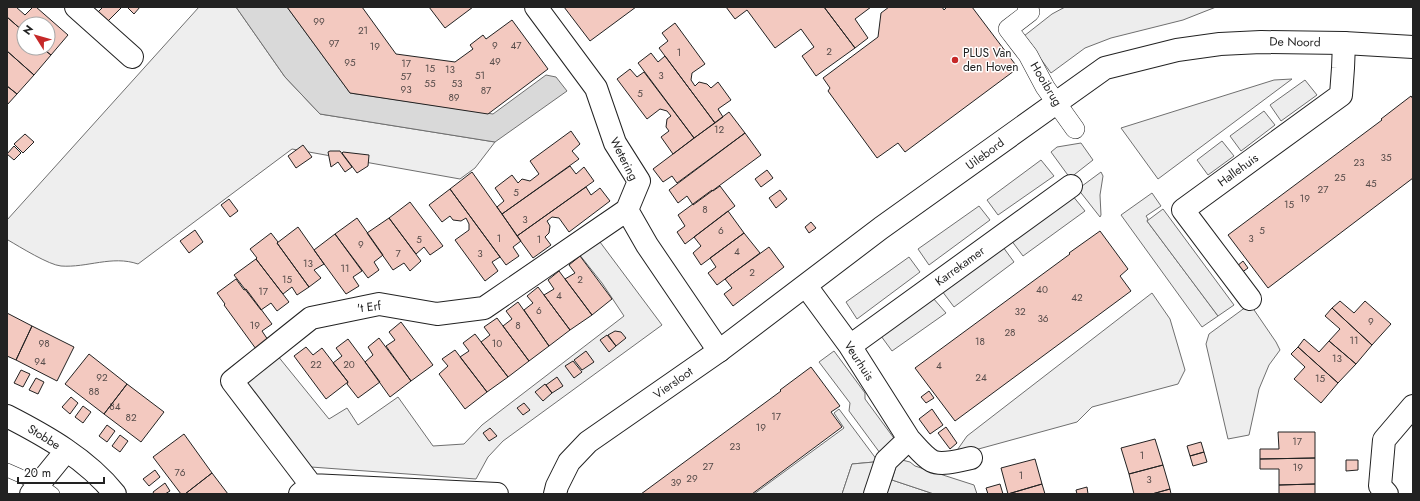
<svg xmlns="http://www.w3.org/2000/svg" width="1420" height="501" viewBox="0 0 1420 501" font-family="Jost,sans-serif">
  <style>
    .green { fill: #eee; stroke: #6f6f6f }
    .parking { fill: #ededed; stroke: #6f6f6f }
    .water { fill: #d9d9d9; stroke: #6f6f6f }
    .building { fill: #f3c9c0; stroke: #222 }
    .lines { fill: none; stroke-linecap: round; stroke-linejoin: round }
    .service-casing { stroke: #222; stroke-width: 14 }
    .pedestrian-casing { stroke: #222; stroke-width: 20 }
    .minor-casing { stroke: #222; stroke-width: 24 }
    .tertiary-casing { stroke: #222; stroke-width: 24 }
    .service { stroke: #fff; stroke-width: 13 }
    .pedestrian { stroke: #fff; stroke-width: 19 }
    .minor { stroke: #fff; stroke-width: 22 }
    .tertiary { stroke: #fff; stroke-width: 22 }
    .poi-dot { fill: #c62828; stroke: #fff; stroke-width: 1.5 }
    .labels { text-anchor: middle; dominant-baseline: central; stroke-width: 3; stroke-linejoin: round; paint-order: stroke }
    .number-label { font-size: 10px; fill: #564c4a }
    .street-label { font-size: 12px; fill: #222; stroke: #fff }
    .poi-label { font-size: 12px; fill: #222; stroke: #fff; text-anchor: start }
  </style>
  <rect width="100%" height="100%" fill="#fff"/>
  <path class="green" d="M199,7H236L285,77L320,114L495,142L475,168L460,179L292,149L138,264C112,255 87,268 61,266C49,265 20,247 8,240L7,239V220Z
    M1292,79L1158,179L1121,128L1274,80Z
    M1081,143L1093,160L1070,178L1051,152L1057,147Z
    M1101,172L1103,176L1100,195L1101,215L1100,217L1078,189Z
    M1152,193L1161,206L1146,216L1148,219L1147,221L1218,316L1202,327L1121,215Z
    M594,234L662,325L503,441L488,457L476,479L311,467L244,381L277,355L329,419L347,408L358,425L398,397L433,446L464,444L482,425L624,316L602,283L575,249Z
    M1152,293L1170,319L1185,370L1178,384L1092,407L1077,422L953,456L967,436Z
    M1250,304L1276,342L1280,350L1269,365L1259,389L1249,435L1228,439L1206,344L1209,334Z
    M839,409L877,460L874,462L852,464L842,494H754L844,428L834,413Z
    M892,480L934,494H885L890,482Z"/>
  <path class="parking" d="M1065,7H1216L1183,20L1111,38L1085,48L1051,73L1024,36L1052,14Z
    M1305,80L1317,95L1281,121L1270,105Z
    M1264,111L1275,125L1241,151L1230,136Z
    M1222,141L1234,156L1208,175L1197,160Z
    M1041,160L1054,176L998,215L987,200Z
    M1072,195L1085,211L1023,256L1011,240Z
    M979,206L990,220L929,265L918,249Z
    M1163,209L1234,305L1218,316L1147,221Z
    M1003,247L1014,262L954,307L942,291Z
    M909,257L920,272L857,319L846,302Z
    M933,298L946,313L892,351L881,336Z
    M834,351L865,393V399L896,441L880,453L849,411L850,403L819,362Z
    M898,459L910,462L915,466L974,485L977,494H934L892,480Z
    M874,462L864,494H842L852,464Z"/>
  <path class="water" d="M236,7H287L350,93L493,114L546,75L556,77L567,91L495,142L320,114L285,77Z"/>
  <path class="building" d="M7,7H16L25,15L33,7H36L68,35L51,55L42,48H48V24H24V32L7,17Z
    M103,7H122L108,21L98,12Z
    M127,7H140L134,14Z
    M287,7H362L396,54L455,62L473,49L470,45L483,35L486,39L512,20L548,69L488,114L350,93Z
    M429,7H473L445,28Z
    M564,7H636L590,41Z
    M726,7H824L855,48L816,76L802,56L814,47L801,29L775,48L747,10L735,19Z
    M824,7H871L855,19L868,38L855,48Z
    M889,7H942L944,10L947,7H972L1018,68L905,152L898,143L877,158L828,91L830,88L823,78L878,37L881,13Z
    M7,17L24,32V48H42L51,55L34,75L7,51Z
    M675,23L705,64L692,73L691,80L695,86L699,82L707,84L711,88L718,82L731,100L718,109L723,117L715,123L659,48L668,41L662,33Z
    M7,51L34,75L17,94L7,86Z
    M651,53L658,62L665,56L715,123L694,138L638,63Z
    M630,69L637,77L644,72L694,138L673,154L661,137L669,131L666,127L667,119L671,116L667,111L660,109L647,119L617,79Z
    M7,86L17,94L7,105Z
    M1411,96L1413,99V178L1268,288L1228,235L1382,120L1381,119Z
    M729,112L745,133L677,183L672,176L663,182L653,169Z
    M571,131L580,144L572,151L579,159L502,214L497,207L504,201L495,188L512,175L518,183L522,179L530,181L539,174L530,161Z
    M745,133L761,155L693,205L687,196L678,203L669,190Z
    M25,134L34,142L23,153L14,144Z
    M303,145L312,157L296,168L288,156Z
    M14,146L21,153L14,160L7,154Z
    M330,151H340L352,167L345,172L338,162L331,167L328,152Z
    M343,152L369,155L368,166L357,173L342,153Z
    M570,166L576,174L584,167L594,181L517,236L502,214Z
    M767,170L773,178L761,187L755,179Z
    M472,172L521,241L513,247L519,256L506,265L450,189Z
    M720,186L735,206L685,244L677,232L685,226L678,215L712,190L713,191Z
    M586,187L591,195L600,188L610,201L569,232L559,218L552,217L547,221L550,226L549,233L545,237L551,245L533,258L517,236Z
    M450,189L500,257L492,262L498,271L485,281L455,240L469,230V224L466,218L461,221L453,220L450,216L442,222L429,205Z
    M780,190L787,199L776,208L769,198Z
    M229,199L238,211L230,217L221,205Z
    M410,202L443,246L430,255L424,247L416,254L389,218Z
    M728,211L744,233L701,265L693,253L701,246L694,237Z
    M357,218L383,255L374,262L379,270L368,278L335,234Z
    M389,218L421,261L410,271L404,263L393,270L367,233Z
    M811,222L816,228L809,233L805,227Z
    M298,227L324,264L314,270L321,278L309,287L277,243Z
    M195,230L203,242L189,253L180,241Z
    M1100,231L1128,269L1120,276L1131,291L955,421L915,368L1070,254L1069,253Z
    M271,233L278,242L277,243L309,287L297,295L292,287L283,294L256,259L257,258L250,249Z
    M744,233L760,253L717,285L708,273L716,267L710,258Z
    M335,234L362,271L353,277L359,286L346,294L314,250Z
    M769,247L784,267L733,306L724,294L732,288L725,279Z
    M580,256L612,299L592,315L565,279L575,273L569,265Z
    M256,259L289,302L277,311L271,303L261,310L234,275Z
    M1243,261L1248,268L1241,273L1236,267Z
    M559,271L592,315L570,330L544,295L554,289L548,280Z
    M236,279L244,290L246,289L272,324L262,331L268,340L256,349L224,305L225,304L217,293Z
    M538,287L570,330L549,346L524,310L533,303L527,296Z
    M1340,301L1354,313L1365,301L1391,324L1372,345L1332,308Z
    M518,302L549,346L529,361L503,326L512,319L506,311Z
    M1332,308L1372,345L1356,364L1329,341L1340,329L1325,316Z
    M7,313L32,326L16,360L7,356Z
    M497,318L529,361L508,377L481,342L490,335L484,327Z
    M401,322L433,365L411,381L386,346L395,340L389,332Z
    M32,326L74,347L57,381L16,360Z
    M615,331L621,332L626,338L616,346L608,335Z
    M475,334L508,377L487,392L460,357L469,351L463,343Z
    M607,335L616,346L609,352L600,340Z
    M379,338L411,381L390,397L365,362L373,355L368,347Z
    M348,339L380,382L358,398L347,384L348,382L333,363L342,356L336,348Z
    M1304,339L1319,352L1329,341L1356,364L1338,383L1298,347Z
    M306,347L313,355L322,348L348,382L326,399L294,356Z
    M1298,347L1338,383L1321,403L1294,379L1305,367L1291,354Z
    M455,350L487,392L465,409L439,374L448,366L442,359Z
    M586,351L594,362L582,370L574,360Z
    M89,354L127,384L104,414L65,384Z
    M573,361L582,372L574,378L565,366Z
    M811,367L840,406L831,412L842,427L752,494H641L781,391L780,390Z
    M21,370L30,374L23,387L14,383Z
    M557,377L563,386L552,393L546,385Z
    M36,378L44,382L38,394L29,390Z
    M127,384L164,412L141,442L104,414Z
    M545,384L552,393L543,401L535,392Z
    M929,391L934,398L926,403L921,397Z
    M71,397L78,403L70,414L62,407Z
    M524,403L530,410L523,415L517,408Z
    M83,406L91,412L83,423L75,417Z
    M932,409L943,425L930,434L919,419Z
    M107,425L115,431L107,442L99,436Z
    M946,427L957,443L950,449L938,433Z
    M490,428L497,436L489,441L483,433Z
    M1278,432H1315V458L1260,459V449H1279Z
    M184,434L212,473L185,494H181L153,457Z
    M120,435L128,441L120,452L112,446Z
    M1155,439L1163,465L1129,474L1121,448Z
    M1201,442L1204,452L1190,456L1187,446Z
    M1204,452L1207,462L1193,466L1190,456Z
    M1315,458V484L1279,485V469H1260V459Z
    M1035,459L1042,484L1008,494L1001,468Z
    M1346,460H1358V470L1346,471Z
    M1163,465L1170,489L1152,494H1134L1129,474Z
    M155,470L160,477L149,486L143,479Z
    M212,473L228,494H185Z
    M165,483L170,491L165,494H154L153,492Z
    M1000,484L1003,494H988L986,488Z
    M1042,484L1045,494H1008Z
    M1315,484V494H1279V485Z
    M1087,487L1088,494H1077L1076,490Z
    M1170,489L1171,494H1152Z"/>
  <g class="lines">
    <defs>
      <path id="service" d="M7,470L39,484L53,494"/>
      <path id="pedestrian" d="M1027,7L1030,12L1008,29L1028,55L1045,87L1075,129"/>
      <path id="minor" d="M76,7L132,57
        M536,7L596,88L615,143L639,181L627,210L647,245L719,351
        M806,286L850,346L909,439C916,446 923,456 932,461C942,466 961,460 971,458
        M1250,299L1183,210L1341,95L1343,68L1344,43
        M850,346L1071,186
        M7,416C46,436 87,459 115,494
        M311,485L232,381L311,318L379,304L437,314L484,308L627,210
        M31,494L66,451
        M300,494L311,485L497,494
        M875,494L886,461L909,439
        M1387,494L1380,486L1384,440L1413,406"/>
      <path id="tertiary" d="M555,494L557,486L569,462L588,442L719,351L881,228L1105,68L1177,50L1220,44L1261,42L1344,43L1413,47"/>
    </defs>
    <use href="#service" class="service-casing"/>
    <use href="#pedestrian" class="pedestrian-casing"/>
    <use href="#minor" class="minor-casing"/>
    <use href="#tertiary" class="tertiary-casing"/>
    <use href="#service" class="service"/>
    <use href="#pedestrian" class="pedestrian"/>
    <use href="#minor" class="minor"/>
    <use href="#tertiary" class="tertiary"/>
  </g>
  <circle class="poi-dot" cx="955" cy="60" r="4"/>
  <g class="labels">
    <g class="number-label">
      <text x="319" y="21">99</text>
      <text x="363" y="30">21</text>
      <text x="334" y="43">97</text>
      <text x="495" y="45">9</text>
      <text x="516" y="45">47</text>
      <text x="375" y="46">19</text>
      <text x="829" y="51">2</text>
      <text x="679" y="52">1</text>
      <text x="495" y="61">49</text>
      <text x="350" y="62">95</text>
      <text x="406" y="63">17</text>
      <text x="430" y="68">15</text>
      <text x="450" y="69">13</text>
      <text x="480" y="75">51</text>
      <text x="661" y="75">3</text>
      <text x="406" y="76">57</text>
      <text x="430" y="83">55</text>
      <text x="457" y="83">53</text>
      <text x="406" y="89">93</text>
      <text x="486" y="90">87</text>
      <text x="640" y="93">5</text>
      <text x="454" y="97">89</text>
      <text x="719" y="129">12</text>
      <text x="1386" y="157">35</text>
      <text x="1359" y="162">23</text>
      <text x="1340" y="177">25</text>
      <text x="1371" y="183">45</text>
      <text x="1323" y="189">27</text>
      <text x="516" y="192">5</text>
      <text x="1305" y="198">19</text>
      <text x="1289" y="204">15</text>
      <text x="705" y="209">8</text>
      <text x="525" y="219">3</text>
      <text x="721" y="230">6</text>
      <text x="1262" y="230">5</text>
      <text x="499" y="238">1</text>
      <text x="1251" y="238">3</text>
      <text x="419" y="239">5</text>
      <text x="539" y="239">1</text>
      <text x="361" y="244">9</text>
      <text x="737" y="251">4</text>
      <text x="398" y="253">7</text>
      <text x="480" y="253">3</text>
      <text x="308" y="263">13</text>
      <text x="345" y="268">11</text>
      <text x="752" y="272">2</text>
      <text x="287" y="279">15</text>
      <text x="580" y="279">2</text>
      <text x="1042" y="289">40</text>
      <text x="263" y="291">17</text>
      <text x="559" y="295">4</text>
      <text x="1077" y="297">42</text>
      <text x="539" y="310">6</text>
      <text x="1020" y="311">32</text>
      <text x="1043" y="318">36</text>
      <text x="1371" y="321">9</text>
      <text x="255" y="325">19</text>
      <text x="518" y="325">8</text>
      <text x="1010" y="332">28</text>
      <text x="1354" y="340">11</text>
      <text x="980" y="341">18</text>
      <text x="44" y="343">98</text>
      <text x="497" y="343">10</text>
      <text x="1337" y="358">13</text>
      <text x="40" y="361">94</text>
      <text x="316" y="364">22</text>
      <text x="349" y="364">20</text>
      <text x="939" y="365">4</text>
      <text x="102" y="377">92</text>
      <text x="981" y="377">24</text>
      <text x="1320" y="378">15</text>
      <text x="94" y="391">88</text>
      <text x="115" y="406">84</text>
      <text x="776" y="416">17</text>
      <text x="131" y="417">82</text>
      <text x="761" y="427">19</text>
      <text x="1297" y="441">17</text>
      <text x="735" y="446">23</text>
      <text x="1142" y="455">1</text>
      <text x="708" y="466">27</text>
      <text x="1298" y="467">19</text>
      <text x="180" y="472">76</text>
      <text x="1021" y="475">1</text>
      <text x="692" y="478">29</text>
      <text x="1149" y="479">3</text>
      <text x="676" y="482">39</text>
    </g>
    <g class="street-label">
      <text transform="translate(1295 42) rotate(1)">De Noord</text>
      <text transform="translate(1046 84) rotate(59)">Hooibrug</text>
      <text transform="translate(985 154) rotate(-36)">Uilebord</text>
      <text transform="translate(624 159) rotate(63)">Wetering</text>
      <text transform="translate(1238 170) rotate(-36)">Hallehuis</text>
      <text transform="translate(960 266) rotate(-36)">Karrekamer</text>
      <text transform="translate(369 307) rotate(-7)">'t Erf</text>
      <text transform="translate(859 361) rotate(57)">Veurhuis</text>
      <text transform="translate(673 383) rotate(-35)">Viersloot</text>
      <text transform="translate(44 437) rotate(32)">Stobbe</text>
    </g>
    <g class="poi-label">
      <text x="963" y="53">PLUS Van<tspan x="963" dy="14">den Hoven</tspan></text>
    </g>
  </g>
  <rect width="1420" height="501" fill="none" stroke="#222222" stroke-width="16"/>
  <g transform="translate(36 36) rotate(307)"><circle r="19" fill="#ffffff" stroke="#a7a7a7"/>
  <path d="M0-3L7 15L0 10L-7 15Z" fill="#c62828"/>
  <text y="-6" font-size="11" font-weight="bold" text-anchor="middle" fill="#222222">N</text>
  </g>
  <path d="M18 477v6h86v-6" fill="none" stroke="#222222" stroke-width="2"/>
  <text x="24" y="477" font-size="12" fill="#222222" stroke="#ffffff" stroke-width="3" paint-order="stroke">20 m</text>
</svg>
